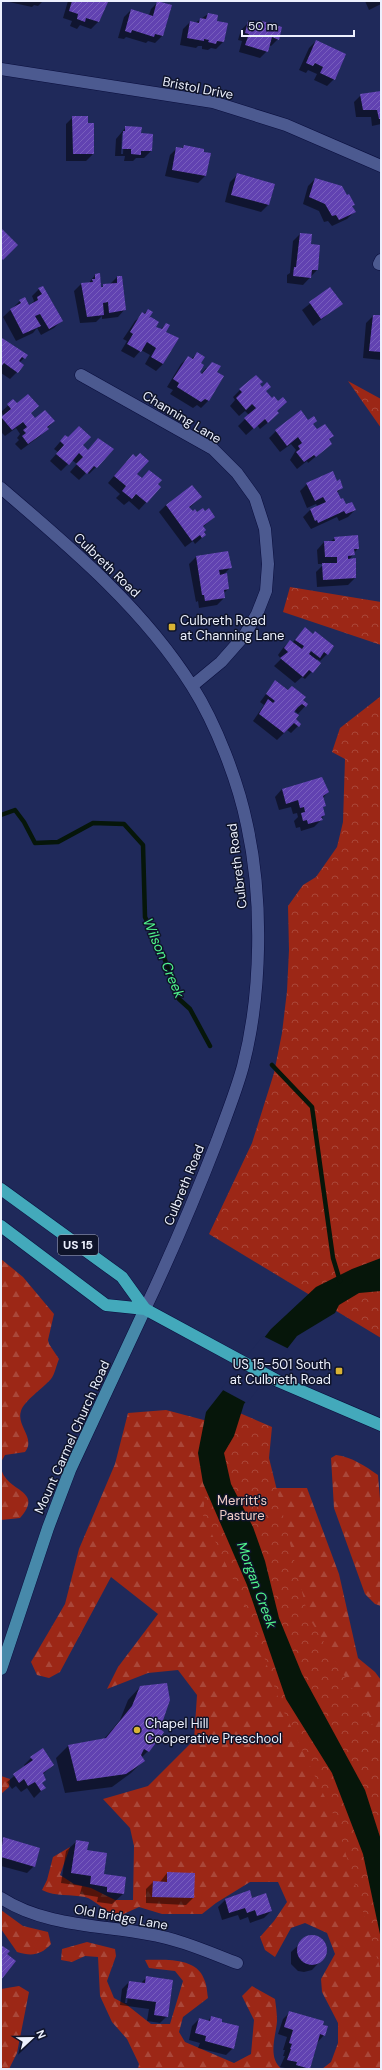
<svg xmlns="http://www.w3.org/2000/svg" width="382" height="2070" viewBox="0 0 382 2070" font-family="'DM Sans',sans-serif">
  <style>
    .forest { fill: url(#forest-firs) }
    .park { fill: url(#park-crowns) }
    .water { fill: #06160a }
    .pier { fill: #1f295a }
    .shadow { fill: #0007; fill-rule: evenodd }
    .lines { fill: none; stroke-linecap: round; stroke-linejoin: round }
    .stream { stroke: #06160a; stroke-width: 4.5 }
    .building { fill: url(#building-hatch) }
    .minor-casing { stroke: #0a0e3d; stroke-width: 13 }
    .major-casing { stroke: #0a0e3d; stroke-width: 13 }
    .highway-casing { stroke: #0a0e3d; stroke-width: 13 }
    .minor { stroke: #4c5a90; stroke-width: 12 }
    .major { stroke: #4789aa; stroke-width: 12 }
    .highway { stroke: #43a9bb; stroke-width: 12 }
    .poi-dot { fill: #d9b334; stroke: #0f142a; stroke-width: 1.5 }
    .labels { text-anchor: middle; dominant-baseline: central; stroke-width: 3; stroke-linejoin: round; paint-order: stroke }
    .shield { fill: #0f142a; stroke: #aaaebe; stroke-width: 1 }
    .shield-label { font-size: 12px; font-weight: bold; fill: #ecf0fd }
    .street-label { font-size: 13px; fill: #ecf0fd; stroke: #0f142a }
    .poi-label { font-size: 13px; fill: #ecf0fd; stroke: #0f142a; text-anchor: start }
    .park-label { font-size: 13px; fill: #efcdc6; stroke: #0f142a }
    .water-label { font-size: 14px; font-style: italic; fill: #4ff48b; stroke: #0f142a }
  </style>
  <defs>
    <pattern id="forest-firs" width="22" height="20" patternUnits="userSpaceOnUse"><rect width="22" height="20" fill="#9c2716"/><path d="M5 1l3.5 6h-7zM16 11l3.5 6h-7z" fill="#aa4739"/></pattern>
    <pattern id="park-crowns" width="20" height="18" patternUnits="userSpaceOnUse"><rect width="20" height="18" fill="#9c2716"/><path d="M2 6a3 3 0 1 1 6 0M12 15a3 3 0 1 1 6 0" fill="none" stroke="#aa4739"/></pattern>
    <pattern id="building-hatch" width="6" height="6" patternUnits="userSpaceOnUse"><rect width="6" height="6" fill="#6142b1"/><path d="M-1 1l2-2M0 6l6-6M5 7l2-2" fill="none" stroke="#785ebd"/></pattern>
  </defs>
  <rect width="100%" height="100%" fill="#1f295a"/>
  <path class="forest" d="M1,1259L23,1277L54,1314L48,1340L49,1344L59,1359C56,1366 55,1374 51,1379C43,1388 24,1401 21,1411C16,1426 36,1438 25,1452L5,1455L1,1462Z
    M166,1410L249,1432L265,1488H307L339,1574L358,1658L375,1672L381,1680V2069H322L331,2062L338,2043V2023L322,1992L321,1979L335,1954L327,1933L305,1923L291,1928L275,1957L265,1950L260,1937L274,1921L287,1902L278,1882H250L216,1903L202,1914H162L139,1907L117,1917C107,1913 94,1899 85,1897C71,1894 56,1897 42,1890L47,1880L53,1857L70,1847L60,1875L74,1884L91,1888L115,1900H133L134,1846L130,1828L103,1799L148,1786L194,1740L197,1695L178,1670L148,1673L107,1689L118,1667L158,1614L111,1577L60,1672L49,1678L37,1675L31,1662L65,1604L79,1549L115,1464L128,1413Z
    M336,1455C352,1457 365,1466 378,1475L381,1511V1606L375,1604L365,1594L334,1508L331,1458Z
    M1,1468C2,1471 3,1475 5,1477C15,1492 42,1493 20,1518L1,1520Z
    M1,1776L10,1779L9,1787L1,1794Z
    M1,1910L23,1926L48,1932L51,1944C40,1956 31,1956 17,1952L1,1929Z
    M87,1942L115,1949L116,1956L107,1981L114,1998L127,2005L151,2024H170L183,1981L175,1971L149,1968L145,1960C164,1960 196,1957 204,1979C207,1985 207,1992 208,1998L183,2017L179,2032L185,2042L234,2063L251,2054L254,2020L242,1996L252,1986L275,1999C276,2006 277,2014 277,2021C276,2036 267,2058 282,2069H138L139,2064L127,2039L112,2022L100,1996L98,1957L85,1956L72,1962L61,1960L62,1949Z
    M19,1986L29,1992L17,2053L9,2069H1V1989Z"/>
  <path class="park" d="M348,381L381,399V428Z
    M290,587L381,602V645L283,612Z
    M381,696V1338L209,1234L252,1143L274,1073L282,1033L287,991L289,950L288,906L303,885L316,877L337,847L343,822L345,759L332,752L340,728Z
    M214,1402L272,1427L269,1458L308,1616L369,1716L381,1746V1971L335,1818L281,1706L250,1616L203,1515Z"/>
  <path class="water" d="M381,1258V1291L359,1293L339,1305L335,1313L297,1336L244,1404L234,1436L224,1453L231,1484L253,1527L265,1561L279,1618L302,1674L365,1790L381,1840V1939L363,1854L332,1773L286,1699L247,1585L203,1483L198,1453L206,1412L271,1329L316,1287L352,1269Z"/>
  <path class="pier" d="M263,1336L289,1349L247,1403L221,1389Z"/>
  <path class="shadow" d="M43,1L38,6L34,5L32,7L9,2Z
    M68,1H104L107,2L98,22L91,29L80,25L77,29L70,26L72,21L63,18Z
    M365,1H381V4L369,10Z
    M158,2L171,5L162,36L155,43L148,41L146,43L126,37L124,39L118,38L124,17L131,10L149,15L151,9Z
    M208,14L216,22L223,42L216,49L211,48L208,50L202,49V46H198L196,48L180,45L183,29L190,22L195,23Z
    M262,22L278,39L271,46L268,45L267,51L260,58L239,52L242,41L238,40L241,30L248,23L259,26Z
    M316,41L334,79L327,86L314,80L317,74L308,70L306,73L299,70L309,48Z
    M361,95H381V124L372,126L371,117H356L354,102Z
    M73,117L87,124L93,154L86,161H66V124Z
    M126,127L140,134L151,151L144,158H136L133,161H124L125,156H115L116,139ZM122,133H124L123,154H121Z
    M184,146L210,154L205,176L198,183L165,176L170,155L177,148L181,149Z
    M237,175L268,205L261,212L225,202L230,182Z
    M315,179L353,205L352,206L354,212L347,219L332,226L328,221L324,222L319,211L303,204L308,186Z
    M300,234L310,244L317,270L303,285L287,283V275L290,273L293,241Z
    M95,275L101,288L104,285L110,284L117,277L125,309L118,317L102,319V316L96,322L80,323L74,291L81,284H88Z
    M330,288L341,304L313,326L302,310Z
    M39,289L61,321L54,328L41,335L37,328L33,333L16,341L3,317L20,301L28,306L30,305L34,301L32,296Z
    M148,310L146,320L154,328L160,330L166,324L163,364L156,371L145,364L150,355L141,350L134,358L121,351L127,341L123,339L135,321Z
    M373,316H381V360L363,358L366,323Z
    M2,339L24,358L19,363L17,372L10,379L1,373Z
    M197,354L199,373L201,374L206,368L222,377L208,401L201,408L197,405L193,408L170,394L173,390L167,387L181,364L188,357L191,359Z
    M259,384L272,399L276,411L271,420L260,429L257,425L246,435L238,426L249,415L245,411L239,416L230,406L235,400L233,397L240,390Z
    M13,401L30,413L34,420L54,421L40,436L21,450L15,444L19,440L17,438L20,434L16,428L5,436L1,432V418L4,416L1,412Z
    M308,422L317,431L333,435L328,440L331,444L308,463L307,461L297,469L290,460L296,450L291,444L280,452L269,438L276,431Z
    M65,436L82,445L96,467L89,474L87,472L79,480L70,472L77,464L72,460L61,471L50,461L58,452L54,449Z
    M126,462L142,479L160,487L139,510L129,501L124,505L116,498L120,494L108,483Z
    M337,482L342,487L337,493L341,500L345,506L355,510L348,517L339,521L337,517L311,529L303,517L310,510L318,507L316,504L307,508L300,491L307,484Z
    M201,497L189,508L192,513L214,517L203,527L205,535L195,544L193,541L185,547L159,512L166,505Z
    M335,538L358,548L349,560L355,578L348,585L317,587L316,572L324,564H318L317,550L324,542H330Z
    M227,552L231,567L223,575L228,589L224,593V598L217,605L199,608L198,601L196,602L189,564L196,557Z
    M305,629L327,654L320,661L317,659L316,661L319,664L305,679L302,677L295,683L274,666L281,659L278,655L283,648L290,641L292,643Z
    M276,681L307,704L298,714L294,710L292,712L298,726L291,733L287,730L277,740L253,721L264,705L260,702Z
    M282,789L328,792L323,798L325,805L322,808L324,815L321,820L314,827L301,831L300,827L296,828L294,821L298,817L297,813L293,814L291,807L279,810L275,797Z
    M141,1686L148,1751L142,1757L144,1760L131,1773L112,1787L65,1793L56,1758L69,1745L104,1739L120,1720L128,1700Z
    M31,1758L53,1765L43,1774L41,1784L44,1788L34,1798L27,1788L21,1792L16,1786L12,1789L7,1782L25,1767L24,1765Z
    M3,1839L34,1866L27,1873L1,1866V1841Z
    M77,1841L103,1875L125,1878L123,1894L112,1904L97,1902L98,1897L80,1894L82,1886L61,1883L66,1851Z
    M167,1873L193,1898L186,1905L146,1903V1889L153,1882H160Z
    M249,1891L252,1899L271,1911L264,1918L250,1923L248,1917L240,1920L238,1915L222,1920L218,1907L225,1900Z
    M312,1936L320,1938L326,1948L325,1956L312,1970L304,1972L298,1971L291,1964V1952L307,1937Z
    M147,1977L167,2016L160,2023L147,2021L149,2009L120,2005L122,1989L129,1982L141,1983ZM127,1988H129L127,2003H125Z
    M290,2012L322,2025L324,2035L317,2043L309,2069H290L280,2067L285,2056H283L285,2050H283L287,2037L278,2034L283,2019Z
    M211,2017L221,2022L233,2048L226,2055L198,2048L200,2043L189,2040L192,2026L199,2019L208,2021Z"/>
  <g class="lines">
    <path class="stream" d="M1,815L15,810L24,822L35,843L58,842L93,823L124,824L143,845L145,917L165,960L179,999L190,1009L210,1046
      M272,1065L312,1107L333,1258L340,1281"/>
  </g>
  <path class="building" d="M72,1H107L108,2L99,22L86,18L85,22L77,19L78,14L69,11Z
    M157,1L172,5L163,36L155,34L154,37L132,30L131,33L125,31L131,9L153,16Z
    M208,13L218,15L217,21L228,23L224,42L217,41L216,44L208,42L209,40L204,39V41L187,38L190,21L199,23L200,18L206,19Z
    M248,21L261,25L262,21L282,27L279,40L272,37L268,52L245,45L249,34L245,33Z
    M316,40L346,54L335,80L320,73L323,67L315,63L313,66L306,63Z
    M381,91V119H379L377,110H363L360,94Z
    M72,116H88V123H94V154H73Z
    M125,126L142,127L141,133L153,134L152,151H141V155L131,154V149H122L123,131H125Z
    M184,145L204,149V152L211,153L206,176L172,170L176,147L183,148Z
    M237,173L275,184L269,205L231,195Z
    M315,178L342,186L347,195L349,194L355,205L352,206L356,212L339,220L336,215L332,216L325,204L309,197Z
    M1,228L18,245L3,260L1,258Z
    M300,233L312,234L311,244L320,245L318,270H312L311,278L293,276L294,267H296Z
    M100,273L101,287H103V284L117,283V276H122L126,310L109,313L108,302L103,303L104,315L87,317L81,283L93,282L92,279H95V274Z
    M43,286L63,321L49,329L40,314L35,316L41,326L23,334L10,309L21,303L19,300L25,297L29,305L38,300L37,297L42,294L38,288Z
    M330,287L343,304L321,319L309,302Z
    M148,309L153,312L149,318L151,317L159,322L156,327L162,329L166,323L170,325L166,332L179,338L163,364L151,357L156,348L147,342L141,352L127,344L133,334L130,332L142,312L145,314Z
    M373,315H381V352L369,351Z
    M2,338L28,355L25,359L22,357L19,361L24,365L18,373L4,363L1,367Z
    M197,352L205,357L201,363L204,365L200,372L202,374L212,362L221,366L217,372L224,376L209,401L205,399L201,402L177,387L179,383L173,379L188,356L193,359Z
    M256,375L263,382L260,384L262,387L267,382L271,387L266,391L272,398L274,396L278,401L283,397L287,402L277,411L279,413L268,423L265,419L254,429L244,418L256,408L252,404L246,410L236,398L242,392L239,389Z
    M28,394L39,406L31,413L35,418L45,410L55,421L47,427L49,429L28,444L22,436L26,433L23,430L27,427L23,422L12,430L1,417L11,409L7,404L13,399L17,403Z
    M301,410L308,420L314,416L317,421L313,424L317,429L325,424L334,436L329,439L332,444L316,457L314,455L304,462L296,452L300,449L298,446L302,443L298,437L287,446L275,430Z
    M79,426L91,437L83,445L88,450L98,438L114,449L97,468L94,466L87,474L76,464L83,457L79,453L69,465L56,454L64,445L60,441L65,435L68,437Z
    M140,453L149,461L137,474L142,478L149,470L162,480L158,484L161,487L147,503L136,494L132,499L122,491L126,486L114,476L133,454L136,457Z
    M333,471L337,481L340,479L343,488L337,491L341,499L343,498L346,504L352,502L356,510L346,514L344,511L318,523L317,520L315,521L310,509L326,502L323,497L315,501L306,483Z
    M192,485L202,497L189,507L193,511L195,509L197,512L203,508L205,511L209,508L215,517L203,526L206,530L204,532L206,535L202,538L200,535L192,541L166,505Z
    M358,535L359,549H354L355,555L348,556V559L356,558V578L323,580L322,563H337V557H325L324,541H335L334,537Z
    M228,551L232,568L219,570L220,575L227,573L229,589L224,590L225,598L205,601L204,595H202L196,556Z
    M305,627L313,634L315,631L334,646L328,655L324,652L320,658L311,651L309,654L321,663L313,673L309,670L303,677L280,658L288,652L284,648L290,640L302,649L304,646L295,640Z
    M275,680L288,690L292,686L306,697L303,700L308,704L306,707L302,704L298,707L294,712L299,715L296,719L301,724L299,727L294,723L284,733L259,714L268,699L273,703L275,701L266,694Z
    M322,777L329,792L323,796L326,806L323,807L325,815L321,817L323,820L308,824L307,820L303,821L301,813L305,812L304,807L300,808L298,800L286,804L282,789Z
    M167,1683L170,1700L160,1729L164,1732L149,1752L144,1749L141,1755L145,1761L126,1774L77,1781L68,1745L106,1738L132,1706L140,1686Z
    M43,1748L54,1765L43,1773L46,1780L42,1783L46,1788L41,1791L35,1782L28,1786L24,1779L19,1783L13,1774L33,1760L30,1757Z
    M3,1837L40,1848L35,1867L1,1857Z
    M76,1840L89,1842L87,1850L107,1853L104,1874L126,1877L124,1894L107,1892V1887L90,1884L91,1876L71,1873Z
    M167,1872L195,1873L194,1898L152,1897L153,1881L167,1882Z
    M250,1890L252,1898L266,1893L272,1911L257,1916L255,1910L247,1913L245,1908L229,1913L225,1899Z
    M297 1950a15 15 0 1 1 30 0a15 15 0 1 1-30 0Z
    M1,1945L10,1951L7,1954L16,1961L1,1980Z
    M146,1976L173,1980L168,2017L154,2015L156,2002L126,1998L129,1981L145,1983Z
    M289,2011L324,2021L323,2025L328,2026L325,2036L320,2034L310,2069L296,2065L297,2062L287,2060L291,2049H290L292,2044L289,2043L293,2030L284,2027Z
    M211,2016L222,2019V2022L239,2026L234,2049L205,2041L206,2036L195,2033L199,2018L210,2021Z"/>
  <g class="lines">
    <defs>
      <path id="minor" d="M1,69L213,102L286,125L381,166
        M379,264L381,260
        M81,375L213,449L237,473L255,498L265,529L268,564L266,591L257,614L244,636L221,662L192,686
        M1,488C70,547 143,608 192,686C216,724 238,781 247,825C263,898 262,993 243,1066C236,1092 226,1116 217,1141C195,1198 171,1254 145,1309
        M1,1898C44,1926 99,1925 148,1934C179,1939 208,1952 237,1963"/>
      <path id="major" d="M1,1669L48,1528L70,1470L145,1309"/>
      <path id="highway" d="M1,1189L122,1277L145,1309
        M1,1226L106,1305L145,1309L278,1381L381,1425"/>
    </defs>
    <use href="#minor" class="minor-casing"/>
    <use href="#major" class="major-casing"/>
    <use href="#highway" class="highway-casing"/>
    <use href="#minor" class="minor"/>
    <use href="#major" class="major"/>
    <use href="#highway" class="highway"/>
  </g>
  <g class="poi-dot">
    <rect x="168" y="623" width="8" height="8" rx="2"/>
    <rect x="335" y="1367" width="8" height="8" rx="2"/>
    <circle cx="137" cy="1730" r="4"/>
  </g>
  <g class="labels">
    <rect class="shield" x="58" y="1235" width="40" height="20" rx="3"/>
    <g class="shield-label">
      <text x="78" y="1245">US 15</text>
    </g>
    <g class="street-label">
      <text transform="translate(198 88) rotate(11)">Bristol Drive</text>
      <text transform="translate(182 417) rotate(31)">Channing Lane</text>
      <text transform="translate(107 565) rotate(44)">Culbreth Road</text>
      <text transform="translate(237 866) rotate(-97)">Culbreth Road</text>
      <text transform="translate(184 1185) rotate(-68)">Culbreth Road</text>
      <text transform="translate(72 1437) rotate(-66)">Mount Carmel Church Road</text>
      <text transform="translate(121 1917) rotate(10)">Old Bridge Lane</text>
    </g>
    <g class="poi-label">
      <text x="180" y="620">Culbreth Road<tspan x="180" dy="15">at Channing Lane</tspan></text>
      <text x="331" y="1364" text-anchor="end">US 15-501 South<tspan x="331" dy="15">at Culbreth Road</tspan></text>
      <text x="145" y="1723">Chapel Hill<tspan x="145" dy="15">Cooperative Preschool</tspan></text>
    </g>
    <g class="park-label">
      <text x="242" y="1500">Merritt's<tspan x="242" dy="15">Pasture</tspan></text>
    </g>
    <g class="water-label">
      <text transform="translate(164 958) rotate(67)">Wilson Creek</text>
      <text transform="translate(257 1585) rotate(70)">Morgan Creek</text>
    </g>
  </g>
  <rect width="382" height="2070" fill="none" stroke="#ecf0fd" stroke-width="4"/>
  <g transform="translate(32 2038) rotate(68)" stroke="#0f142a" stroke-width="3" paint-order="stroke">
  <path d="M0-3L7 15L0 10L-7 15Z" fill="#ecf0fd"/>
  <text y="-6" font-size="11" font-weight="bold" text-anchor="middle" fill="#ecf0fd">N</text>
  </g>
  <path d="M242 30v6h112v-6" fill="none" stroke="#ecf0fd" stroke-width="2"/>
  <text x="248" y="30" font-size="12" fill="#ecf0fd" stroke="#0f142a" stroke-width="3" paint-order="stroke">50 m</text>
</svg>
